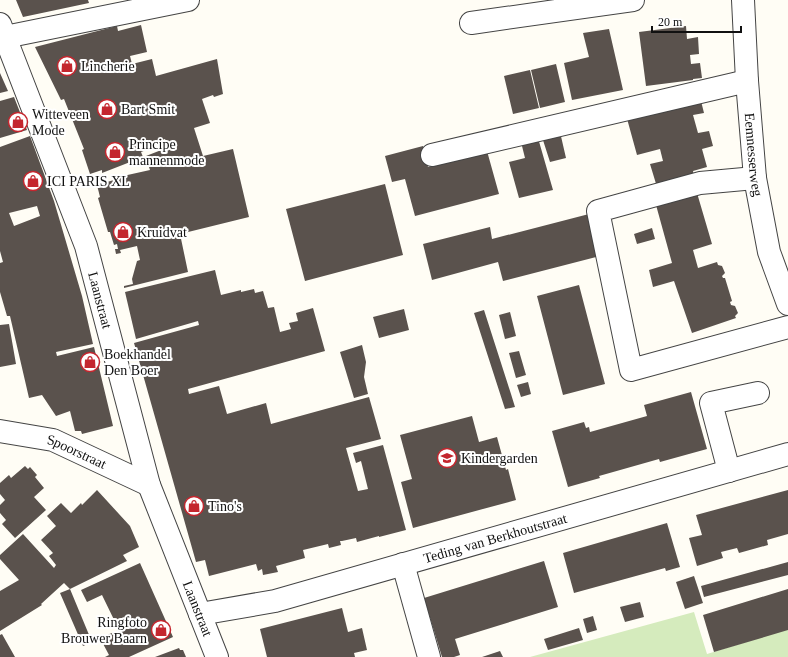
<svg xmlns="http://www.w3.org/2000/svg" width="788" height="657" viewBox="0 0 788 657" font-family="'Times New Roman',serif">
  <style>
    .green { fill: #d5ebbd }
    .building { fill: #5a524d; fill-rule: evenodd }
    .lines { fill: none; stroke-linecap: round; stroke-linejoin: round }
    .minor-casing { stroke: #444; stroke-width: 24 }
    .minor { stroke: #fff; stroke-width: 22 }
    .labels { text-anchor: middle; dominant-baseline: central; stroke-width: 4; stroke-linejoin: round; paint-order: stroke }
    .poi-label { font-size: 14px; fill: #111; stroke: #fff; text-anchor: start }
    .street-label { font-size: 14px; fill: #111; stroke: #fff }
  </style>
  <rect width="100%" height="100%" fill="#fffdf5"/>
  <path class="green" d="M694,612L707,654L788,629V657H530Z"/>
  <path class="building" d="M16,0H88L89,3L23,17Z
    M141,25L147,52L130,56L132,64L152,59L156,76L217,59L223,94L214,97L213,95L202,99L210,123L194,128L203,156L233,149L249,217L180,234L188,272L124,288V286L133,284L132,279L137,261L140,260L137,246L120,250L121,253L116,254L115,249H118L117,244L114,245L110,232H108L98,198L100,197L97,185L124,177L123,176L150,170L149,167H150L146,156L169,147L165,139L153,143L154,147L141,152L143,157L102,173V170L90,174L82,150L84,149L64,99L61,100L35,47L117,26L118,31Z
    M686,26L687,39L698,37L699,54L690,55L691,64L700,63L702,78L693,79V80L646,86L639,32Z
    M609,29L623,90L572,100L564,63L589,57L583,33Z
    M556,64L565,102L540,108L531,70Z
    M530,70L539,108L513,114L504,76Z
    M0,73L8,91L0,93Z
    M14,97L27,130L0,138V101Z
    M700,97L704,113L693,115L698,133L709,131L713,146L702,149L707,167L693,171L694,176L657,187L650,164L663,161L660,149L637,155L626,115Z
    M560,132L566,158L550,162L542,137Z
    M30,136L54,201L82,296L93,344L56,352L57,356L94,347L113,426L82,434L81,431H75L70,411L56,416L42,395L29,398L10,316H7L0,292V263L3,262L0,251V147ZM37,206L40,216L14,226L9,213Z
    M538,138L553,190L519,198L509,162L525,158L521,142Z
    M423,146L428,167L487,151L499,194L415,216L405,179L392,182L385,156Z
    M385,184L403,255L305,281L286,209Z
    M697,193L712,244L693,250L698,268L717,262L718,265L722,266L725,273L722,276L723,278H725L732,301L730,302L731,305L735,306L738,313L735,316L736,318L692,333L674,281L653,287L649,270L672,263L656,205Z
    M589,214L600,256L503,281L498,262L432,280L423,244L490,227L492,239Z
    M652,228L655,239L637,244L634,234Z
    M215,270L221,295L241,290V292L254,289L255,293L263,291L268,308L274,307L280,332L291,329L289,323L298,321L296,313L313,308L325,351L188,389L189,394L219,386L227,414L266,403L271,424L369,397L381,439L346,448L358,491L368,489L361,461L356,463L353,453L383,445L406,530L379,537V536L357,542L356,538L342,541H340L341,545L329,548L328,544L303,550L305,558L276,566L278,572L263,575L262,569L258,571L256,564L209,576L205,560L196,562L134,343L199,325L198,321L136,339L125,292Z
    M579,285L605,384L563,395L537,296Z
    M404,309L409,330L379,338L373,317Z
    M484,310L511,394L515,407L505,409L474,313Z
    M510,312L516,336L505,339L499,315Z
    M9,324L16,364L0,367V325Z
    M362,345L366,362L364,377L368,394L354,398L340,352Z
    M519,351L526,375L516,378L509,353Z
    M528,382L531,394L521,397L517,385Z
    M691,392L707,449L660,462L659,459L599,476L600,478L568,487L552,431L584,422L586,428L589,427L590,432L647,416L644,405Z
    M472,416L479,442L497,437L506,470L508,469L516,500L413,528L401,482L412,479L400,435Z
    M25,466L28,469L30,467L37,475L35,477L44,488L34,497L46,510L15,538L2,524L6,520L0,513V505L5,500L0,494V483L9,475L11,478Z
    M97,490L130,526L139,547L123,555L127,561L70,589L64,583L41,604L42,605L0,631V591L19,580L0,559V555L23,534L54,568L56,565L49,556L53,553L41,540L56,526L47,516L61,503L71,513L81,503L82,505Z
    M788,490V534L767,540L768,545L739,553L737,548L721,552L723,558L697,566L689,538L702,535L696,515Z
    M667,523L680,567L666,571L665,568L574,593L563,553Z
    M544,561L558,607L455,639L460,655L454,657H442L424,598Z
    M788,562V575L704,597L701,586Z
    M140,563L173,637L129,657H105L109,655L100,638L119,630L102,595L87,602L81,590Z
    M694,576L703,603L685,609L676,582Z
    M70,589L92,642L83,646L60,593Z
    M788,589V630L714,652L703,615Z
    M640,602L644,617L625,622L620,607Z
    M342,608L348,632L362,628L367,650L354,653L355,657H267L260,629Z
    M593,616L597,630L587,633L583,619Z
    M579,628L583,640L548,650L544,639Z
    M2,634L15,657H0V635Z
    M179,648L180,650H183L186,657H155Z
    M500,651L503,657H482Z"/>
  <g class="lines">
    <defs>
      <g id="minor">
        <path id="s1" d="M743,0L747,81L755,178L769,252L788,304"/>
        <path d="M471,23L633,0"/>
        <path id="s2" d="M0,24L86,246L149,485L217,657"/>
        <path d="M5,37L188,0"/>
        <path d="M432,155L747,81"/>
        <path d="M755,178L700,183L598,211L631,370L788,327"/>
        <path id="s3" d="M0,431L53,440L149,485"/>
        <path d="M729,471L711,403L758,393"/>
        <path d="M403,564L429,657"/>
        <path id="s4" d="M200,614L275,601L788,454"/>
      </g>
    </defs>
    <use href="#minor" class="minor-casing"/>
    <use href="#minor" class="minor"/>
  </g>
  <defs>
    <symbol id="shop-ring" viewBox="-11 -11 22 22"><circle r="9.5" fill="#fff" stroke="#c4262e" stroke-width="1.5"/><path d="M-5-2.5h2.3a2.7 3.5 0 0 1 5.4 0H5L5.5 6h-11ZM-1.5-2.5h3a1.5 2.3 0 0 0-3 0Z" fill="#c4262e"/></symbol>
    <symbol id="school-ring" viewBox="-11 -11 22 22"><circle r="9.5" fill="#fff" stroke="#c4262e" stroke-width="1.5"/><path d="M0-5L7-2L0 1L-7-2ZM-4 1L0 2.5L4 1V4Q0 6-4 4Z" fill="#c4262e"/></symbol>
  </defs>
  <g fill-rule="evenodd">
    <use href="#shop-ring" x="56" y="55" width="22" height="22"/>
    <use href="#shop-ring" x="96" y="98" width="22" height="22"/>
    <use href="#shop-ring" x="7" y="111" width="22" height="22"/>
    <use href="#shop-ring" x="104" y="141" width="22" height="22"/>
    <use href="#shop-ring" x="22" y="170" width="22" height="22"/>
    <use href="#shop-ring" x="112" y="221" width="22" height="22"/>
    <use href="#shop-ring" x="79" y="351" width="22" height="22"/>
    <use href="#school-ring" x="436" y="447" width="22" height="22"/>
    <use href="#shop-ring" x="183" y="495" width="22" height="22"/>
    <use href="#shop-ring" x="150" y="619" width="22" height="22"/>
  </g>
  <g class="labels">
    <g class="poi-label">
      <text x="81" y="66">Lincherie</text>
      <text x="121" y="109">Bart Smit</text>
      <text x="32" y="114">Witteveen<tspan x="32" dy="16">Mode</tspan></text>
      <text x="129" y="144">Principe<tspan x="129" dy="16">mannenmode</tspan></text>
      <text x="47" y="181">ICI PARIS XL</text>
      <text x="137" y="232">Kruidvat</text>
      <text x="104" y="354">Boekhandel<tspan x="104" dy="16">Den Boer</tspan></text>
      <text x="461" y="458">Kindergarden</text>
      <text x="208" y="506">Tino's</text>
      <text x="147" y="622" text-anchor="end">Ringfoto<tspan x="147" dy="16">Brouwer Baarn</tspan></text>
    </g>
    <g class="street-label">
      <text stroke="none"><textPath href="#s1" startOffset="155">Eemnesserweg</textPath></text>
      <text stroke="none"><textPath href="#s2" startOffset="294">Laanstraat</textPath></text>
      <text stroke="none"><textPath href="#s3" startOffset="80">Spoorstraat</textPath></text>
      <text stroke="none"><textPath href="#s4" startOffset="305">Teding van Berkhoutstraat</textPath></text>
      <text stroke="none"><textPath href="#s2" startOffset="618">Laanstraat</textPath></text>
    </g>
  </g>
  <path d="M652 26v6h89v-6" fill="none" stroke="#111111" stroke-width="2"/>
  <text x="658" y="26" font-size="12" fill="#111111" stroke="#ffffff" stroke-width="3" paint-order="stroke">20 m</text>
</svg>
